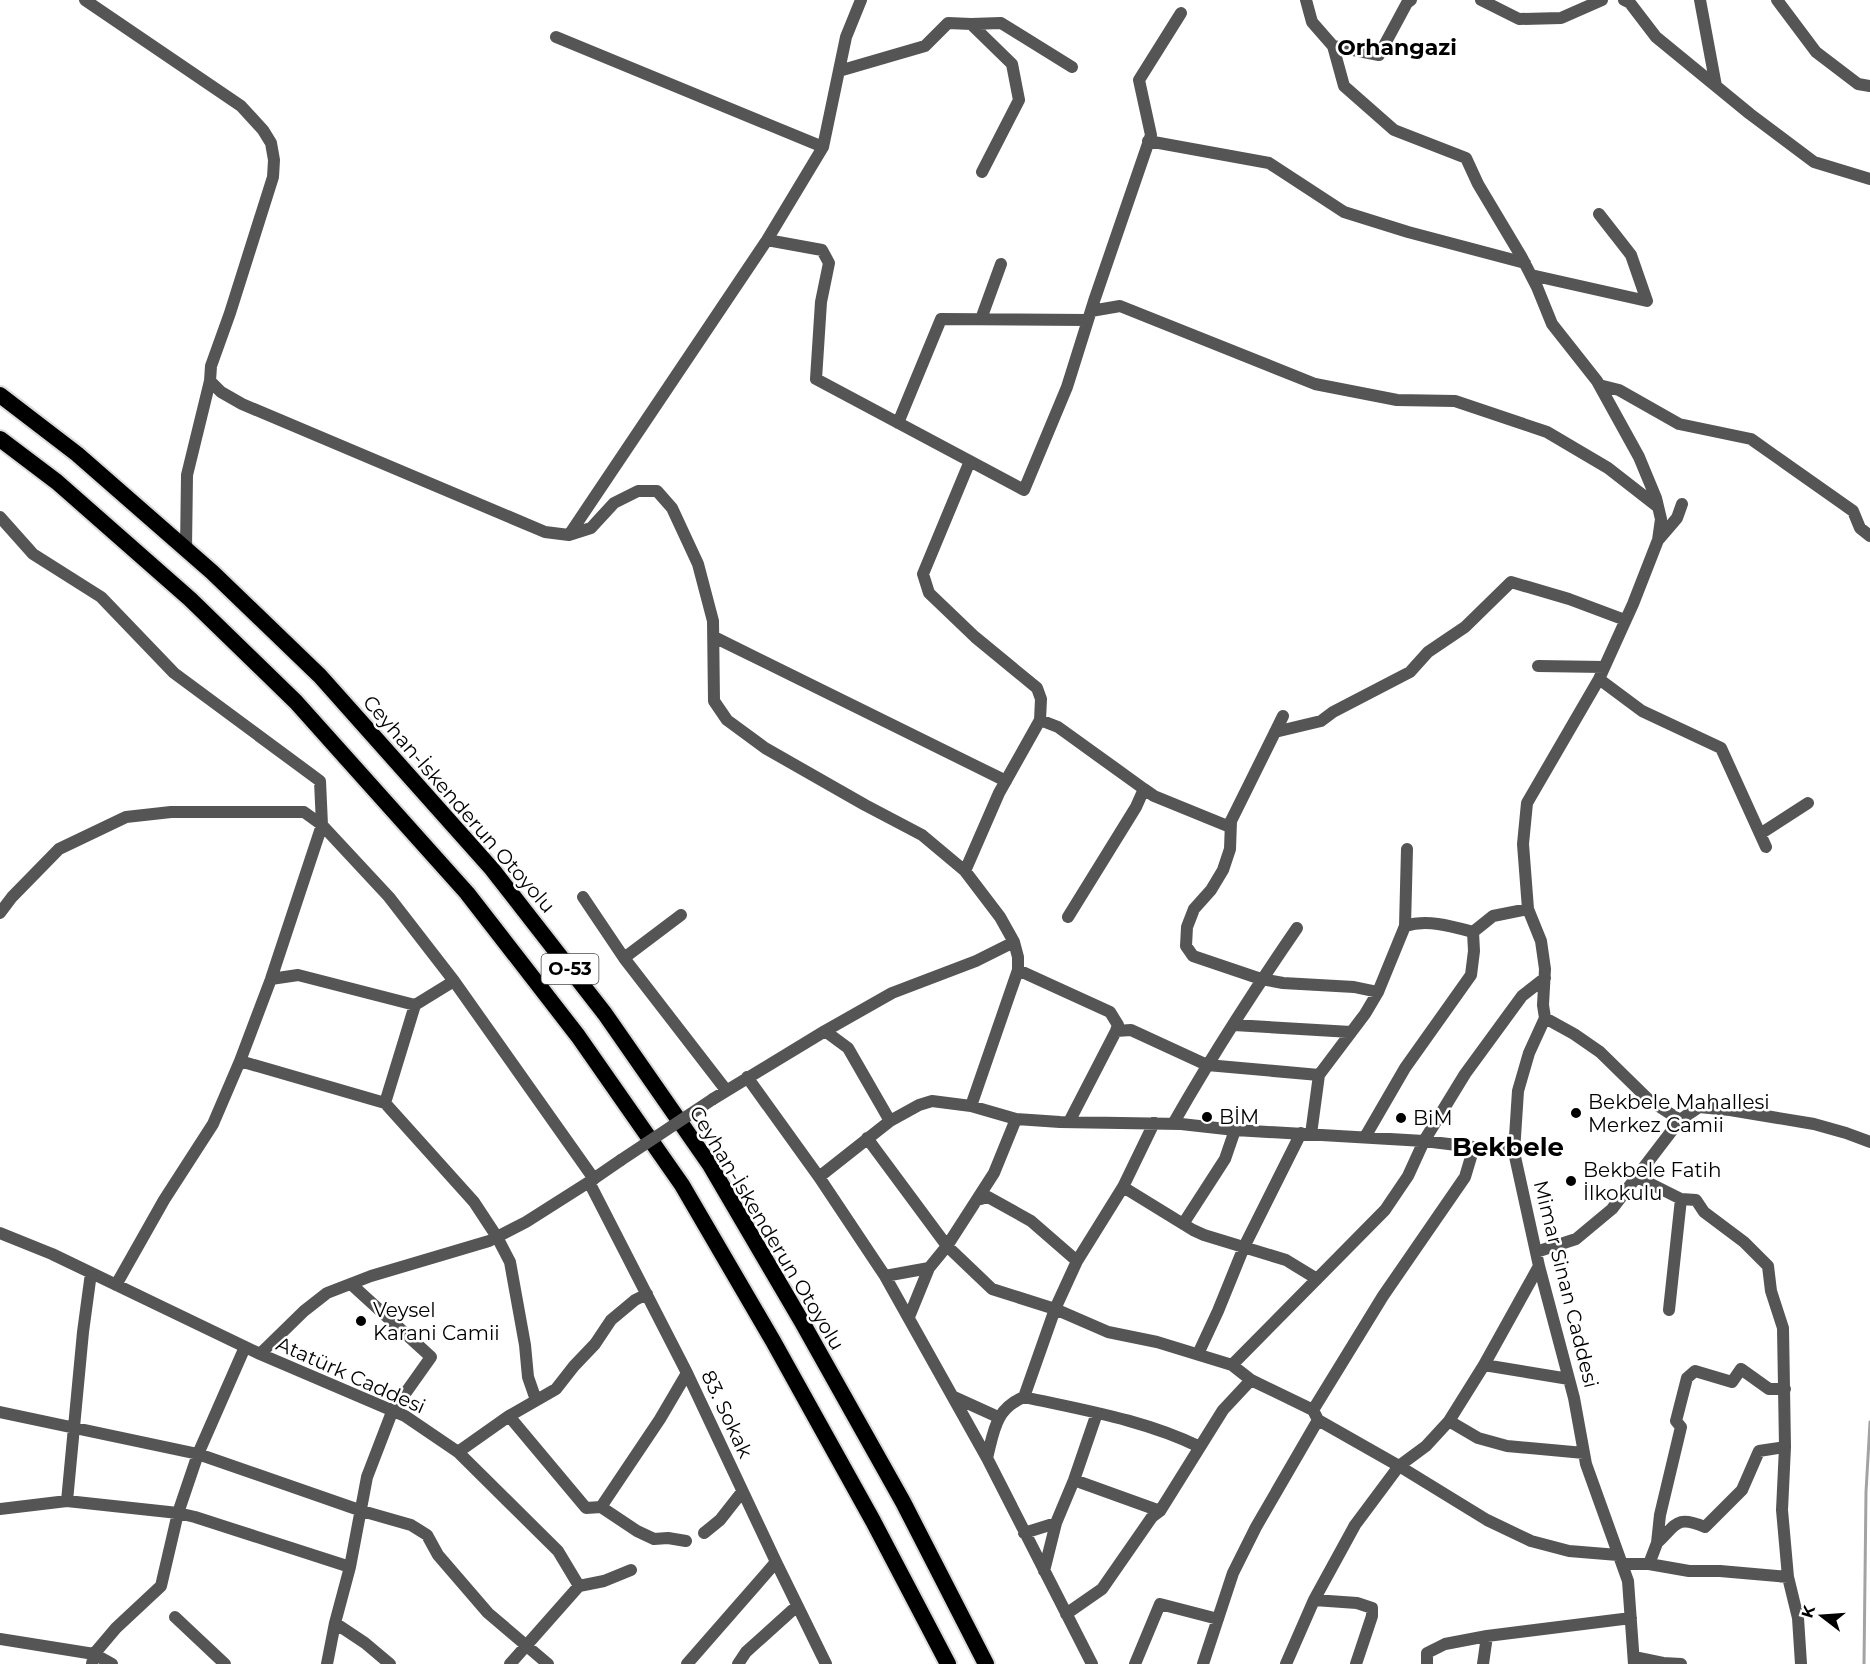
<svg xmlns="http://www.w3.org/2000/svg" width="1870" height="1664" viewBox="0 0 1870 1664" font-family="Montserrat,sans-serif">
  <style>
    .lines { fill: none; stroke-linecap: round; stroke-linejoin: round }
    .stream { stroke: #a3a3a3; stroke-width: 3 }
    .highway-casing { stroke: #dbdbdb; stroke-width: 20 }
    .minor { stroke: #555; stroke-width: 12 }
    .highway { stroke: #000; stroke-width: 16 }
    .minor-bridge { stroke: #555; stroke-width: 12 }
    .poi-dot { fill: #000; stroke: #fff; stroke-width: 2 }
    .labels { text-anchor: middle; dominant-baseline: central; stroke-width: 5; stroke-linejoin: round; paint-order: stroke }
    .shield { fill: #fff; stroke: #4c4c4c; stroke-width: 1.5 }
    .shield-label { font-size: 18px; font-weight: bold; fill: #000 }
    .street-label { font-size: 20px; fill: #000; stroke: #fff }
    .poi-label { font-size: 20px; fill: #000; stroke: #fff; text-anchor: start }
    .quarter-label { font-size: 22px; font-weight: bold; fill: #000; stroke: #fff }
    .district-label { font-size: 26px; font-weight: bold; fill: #000; stroke: #fff }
  </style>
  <rect width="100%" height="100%" fill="#fff"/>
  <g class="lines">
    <path class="stream" d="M1864,1664L1866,1492L1870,1422"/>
    <defs>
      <path id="highway" d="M0,395L77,454L212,572L320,676L492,869L605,1014L710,1165L802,1322L903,1502L986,1664
        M0,439L57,482L190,599L296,702L467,893L578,1036L682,1185L773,1341L873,1521L948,1664"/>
    </defs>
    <use href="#highway" class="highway-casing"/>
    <path class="minor" d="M85,0L241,106L263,130L271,143L274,160L273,177L230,313L211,366L210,381L221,392L242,404L545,532L569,535L591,528L614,503L638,491H657L672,508L698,564L713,621L714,701L727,720L765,748L865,805L922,835L965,871L1000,917L1014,942L1018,957V970L971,1106
      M1306,0L1312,22L1333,46L1344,86L1394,130L1466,158L1478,184L1521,256L1537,287L1552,324L1597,381L1639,457L1656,498L1661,519L1658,540L1633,604L1599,679L1527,803L1523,844L1528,909L1541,941L1545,969L1543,1005L1545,1018L1529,1053L1518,1091L1514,1152L1539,1266L1574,1398L1586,1464L1628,1581L1634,1664
      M1481,0L1519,19L1561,18L1602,0
      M1624,0L1630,3L1656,37L1750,114L1814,162L1870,179
      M1700,0L1716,86
      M1777,0L1816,52L1858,84L1870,86
      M971,24L1001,23L1072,67
      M556,37L823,147
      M1333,46L1379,55L1407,3L1411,0
      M839,71L925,46L948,23L971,24L1012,64L1019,100L982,172
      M1148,141L1269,163L1344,212L1408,232L1525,263
      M767,240L822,250L829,263L821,302L816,379L1024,490L1067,387L1094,301L1151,135L1139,80L1181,13
      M1531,275L1647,301L1631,255L1599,214
      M1091,311L1120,306L1315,384L1397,400L1455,401L1547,432L1608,468L1658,507
      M981,319L1001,264
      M1599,385L1619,390L1679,424L1751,439L1853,511L1860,528L1870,536
      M898,423L941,319L1088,320
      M0,517L33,554L101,597L174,673L320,781L322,825L271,979L240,1061L213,1124L164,1200L116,1285
      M569,535L767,240L823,147L846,37L861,0
      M1659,539L1677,518L1682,504
      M186,549L187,475L210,381
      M714,637L1006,781
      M1538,666L1604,667
      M1599,679L1642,711L1721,748L1766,847
      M1283,716L1231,821L1230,849L1223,870L1211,890L1194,909L1187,927L1186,946L1193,956L1261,979L1283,983L1354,987L1378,992
      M1040,720L1058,727L1144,789L1136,807L1068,917
      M1275,732L1321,721L1333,712L1410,672L1428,652L1465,627L1511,582L1569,599L1625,620
      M1144,789L1154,796L1230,827
      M1760,834L1808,803
      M965,871L999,793L1040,720L1041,699L1037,688L975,637L929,593L923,574L970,461
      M583,897L624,958L726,1090
      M0,913L12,897L59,849L126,817L171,812H304L322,825L389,897L454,981L594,1179
      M1405,926C1427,919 1451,926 1473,932L1493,916L1528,909
      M624,958L681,915
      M1018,970L1110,1012L1118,1025L1116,1031L1069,1122
      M271,979L298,975L415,1005
      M1545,1018L1574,1034L1600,1052L1649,1100L1680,1120
      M1234,1025L1351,1032
      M825,1031L848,1048L890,1121
      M1116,1031L1131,1030L1207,1065L1319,1075
      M240,1061L385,1103L474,1202L497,1237L510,1262L525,1345L528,1377L536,1400
      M747,1077L819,1177L885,1276L987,1458L1092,1664
      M713,1099L825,1031L892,993L976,961L1014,942
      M385,1103L415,1005L454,981
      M1173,1124C1211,1057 1253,992 1297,928
      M1311,1134L1319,1075L1365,1014L1378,992L1405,926L1407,849
      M1365,1137L1405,1068L1471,975L1474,951L1473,932
      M867,1138L947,1246L992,1289L1055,1309L1108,1332L1157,1342L1232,1365L1251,1380L1313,1410L1318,1420L1399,1466L1487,1520L1531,1541L1569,1551L1618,1555
      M819,1177L890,1121L919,1105L932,1101L971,1106L1016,1119L1060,1122L1181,1124L1235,1130L1424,1141L1514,1152
      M1637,1177L1681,1199L1696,1200L1704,1212L1744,1242L1768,1266L1771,1291L1783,1328L1785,1447L1782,1510L1788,1577L1798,1618L1801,1664
      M589,1182L687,1373L776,1562L826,1664
      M1123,1187L1193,1230L1204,1235L1286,1260L1317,1279
      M977,1200L988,1197L1031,1221L1077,1261
      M1183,1224L1225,1159L1235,1130
      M0,1233L52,1254L260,1354L405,1416L458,1452L509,1416L556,1389L574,1366L595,1344L611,1320L635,1300L647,1294
      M1536,1252L1576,1239L1612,1209L1680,1120L1699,1107L1730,1110L1814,1124L1846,1133L1870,1142
      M885,1276L929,1268
      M1669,1310L1681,1199
      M909,1317L929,1268L947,1246L994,1173L1016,1119
      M260,1354L304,1311L327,1293L371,1276L489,1241L526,1222L589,1182L621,1160
      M1198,1354L1218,1311L1244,1247L1301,1133
      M1232,1365L1385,1210L1408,1176L1424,1141L1465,1074L1522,996L1545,978
      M1484,1365L1569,1379
      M954,1397L998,1417
      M1024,1397C1083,1410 1145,1420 1200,1447
      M1313,1410L1383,1296L1465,1177L1474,1147
      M0,1412L198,1454L362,1511L411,1525L427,1535L438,1555L488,1613L548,1664
      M509,1416L586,1508L601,1507L637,1531L654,1539L668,1538L686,1541
      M1449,1421L1478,1438L1507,1446L1584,1453
      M458,1452L558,1551L579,1586
      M987,1458C994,1431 995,1409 1024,1397L1055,1309L1077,1261L1123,1187L1154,1123
      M1074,1480L1160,1511
      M67,1501L83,1332L91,1273
      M601,1507L660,1419L687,1373
      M0,1509L67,1501L178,1513L195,1517L350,1567
      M704,1533L720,1520L742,1492
      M1024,1533L1056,1523
      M1657,1543C1677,1524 1676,1515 1705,1527L1742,1490L1759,1451L1785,1447
      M1622,1564H1649L1689,1571H1720L1788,1577
      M1649,1564L1657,1543L1660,1515L1681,1427L1676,1421L1687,1378L1695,1371L1732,1382L1741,1369L1769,1389H1785
      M1044,1571L1056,1523L1074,1480L1097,1413
      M1314,1600L1357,1603L1372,1608V1616L1356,1664
      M1066,1614L1102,1589L1152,1517L1160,1511L1223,1410L1251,1380
      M175,1617L225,1664
      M335,1623L365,1643L390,1664
      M0,1639L94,1654L112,1664
      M1634,1657L1663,1663L1681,1664
      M92,1664L94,1654L116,1628L161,1586L178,1513L198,1454L245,1347
      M327,1664L335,1623L350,1567L367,1477L392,1412L431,1357L351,1284
      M510,1664L579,1586L604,1581L631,1570
      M687,1664L776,1562
      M738,1664L746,1652L797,1606
      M1135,1664L1160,1604L1218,1619
      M1203,1664L1233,1573L1256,1527L1318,1420
      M1286,1664L1314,1600L1355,1525L1399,1466L1426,1446L1449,1421L1484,1365L1539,1266
      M1427,1664V1653L1445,1644L1487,1636L1631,1618
      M1483,1664L1487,1636"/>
    <use href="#highway" class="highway"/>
    <path class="minor-bridge" d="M621,1160L713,1099"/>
  </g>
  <g class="poi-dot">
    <circle cx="1576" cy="1113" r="6"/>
    <circle cx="1207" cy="1117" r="6"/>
    <circle cx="1401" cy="1118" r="6"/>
    <circle cx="1571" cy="1181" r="6"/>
    <circle cx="361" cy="1321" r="6"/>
  </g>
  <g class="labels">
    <rect class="shield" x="541.5" y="954" width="57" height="30" rx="4.5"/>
    <g class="shield-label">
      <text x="570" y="969">O-53</text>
    </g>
    <g class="street-label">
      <text transform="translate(459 804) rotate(49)">Ceyhan-İskenderun Otoyolu</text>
      <text transform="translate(767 1228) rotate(59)">Ceyhan-İskenderun Otoyolu</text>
      <text transform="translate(1566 1284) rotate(76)">Mimar Sinan Caddesi</text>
      <text transform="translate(351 1375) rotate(24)">Atatürk Caddesi</text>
      <text transform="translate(727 1414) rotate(65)">83. Sokak</text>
    </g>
    <g class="poi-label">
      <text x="1588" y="1102">Bekbele Mahallesi<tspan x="1588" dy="23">Merkez Camii</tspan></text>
      <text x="1219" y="1117">BİM</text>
      <text x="1413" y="1118">BiM</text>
      <text x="1583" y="1170">Bekbele Fatih<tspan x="1583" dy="23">İlkokulu</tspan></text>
      <text x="373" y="1310">Veysel<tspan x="373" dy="23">Karani Camii</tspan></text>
    </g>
    <g class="quarter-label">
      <text x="1397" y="47">Orhangazi</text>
    </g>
    <g class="district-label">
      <text x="1508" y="1147">Bekbele</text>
    </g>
  </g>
  <g transform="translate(1822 1616) rotate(287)" stroke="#ffffff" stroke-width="4.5" paint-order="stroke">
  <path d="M0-4.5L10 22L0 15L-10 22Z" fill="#000000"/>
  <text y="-9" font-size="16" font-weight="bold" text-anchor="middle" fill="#000000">K</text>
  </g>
</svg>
